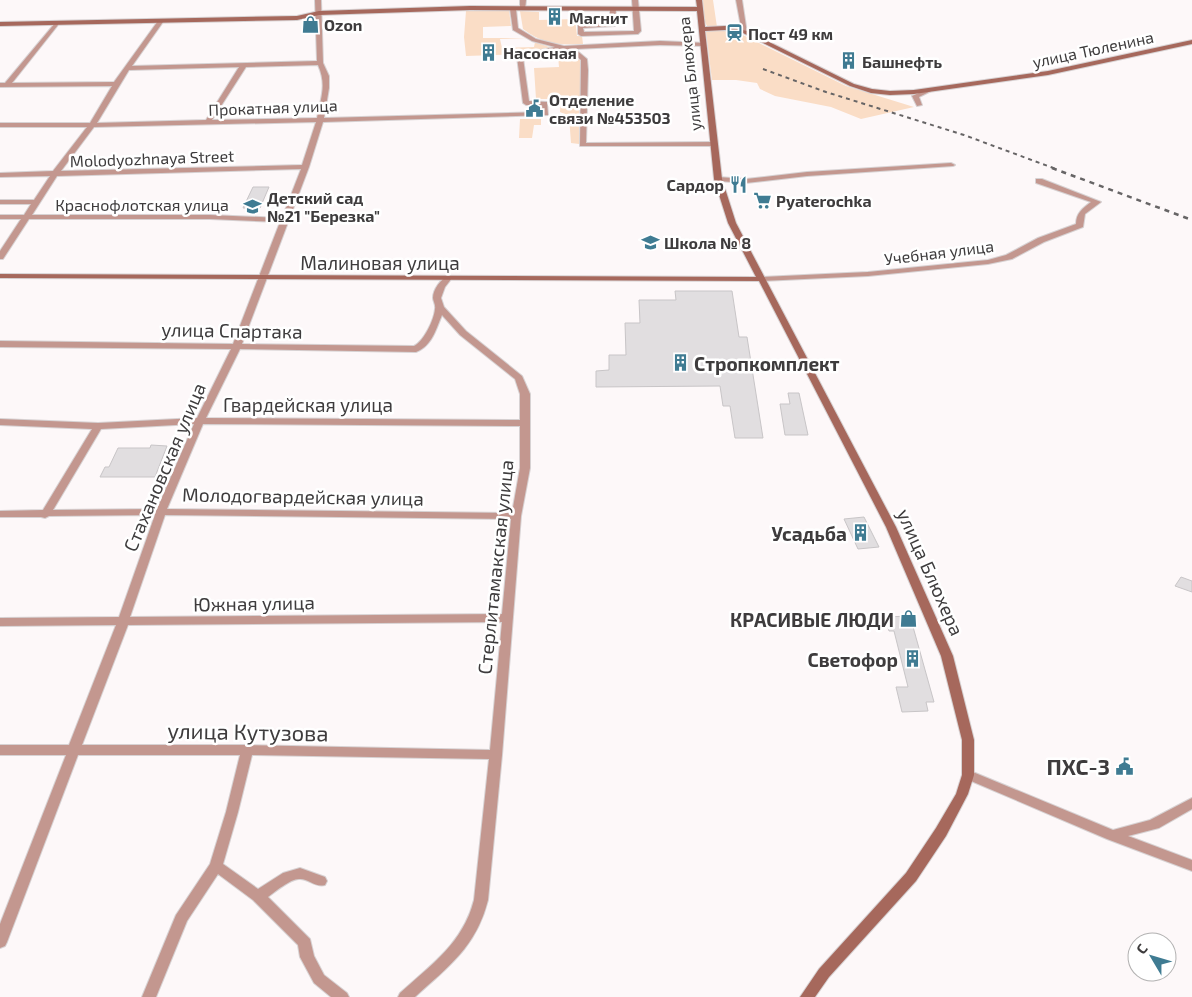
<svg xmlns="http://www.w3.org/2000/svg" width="1192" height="997" viewBox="0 0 1192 997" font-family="'Exo 2',sans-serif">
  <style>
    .green { fill: #faddc6 }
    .building { fill: #e1dee0; stroke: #c8c5c7 }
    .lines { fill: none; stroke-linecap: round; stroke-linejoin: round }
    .street-casing { stroke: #d7d2d3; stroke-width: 2 }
    .secondary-casing { stroke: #d7d2d3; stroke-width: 2 }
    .street { fill: #c3978f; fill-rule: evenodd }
    .secondary { fill: #a6685c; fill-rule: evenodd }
    .rail-far1 { stroke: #676566; stroke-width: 2; stroke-dasharray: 4 4; stroke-linecap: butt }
    .rail { stroke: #676566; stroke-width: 2.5; stroke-dasharray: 5 5; stroke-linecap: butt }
    .labels { text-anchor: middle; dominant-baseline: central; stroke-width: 5; stroke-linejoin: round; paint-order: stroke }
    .far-poi-label { font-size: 16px; font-weight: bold; fill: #3e3c3d; stroke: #fff; text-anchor: start }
    .far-street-label { font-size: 16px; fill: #3e3c3d; stroke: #fff }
    .street-label { font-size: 19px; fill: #3e3c3d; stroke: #fff }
    .poi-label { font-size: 19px; font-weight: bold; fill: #3e3c3d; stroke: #fff; text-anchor: end }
    .near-street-label { font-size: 22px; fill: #3e3c3d; stroke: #fff }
    .near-poi-label { font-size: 22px; font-weight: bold; fill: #3e3c3d; stroke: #fff; text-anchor: end }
  </style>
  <rect width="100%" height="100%" fill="#fdf8f9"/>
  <path class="green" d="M703,0H713L717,27L707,26L704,20Z
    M509,10L511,26L483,27V38H527L500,39L502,48L534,47L535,42L552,48L523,54L466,56L464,37L466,11Z
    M520,11L539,12V20L575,19L577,36H582L583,44C558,45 543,44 523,29Z
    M711,30L737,32L846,86L914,107L861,119L831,107L775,96L760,89L757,83L736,80H712L706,32Z
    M562,50L572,51L582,59L579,114V144L571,143L569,116L560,112L561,99H536L534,68L559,67L558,56H562Z
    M520,119H541V125H534L532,138H519Z"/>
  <path class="building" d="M253,187H269L260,208H243Z
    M675,291H732L739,337H747L763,438H735L730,406H723L720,386L596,387V371L609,370V355H626L625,323H640L639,300H676Z
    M788,393H799L808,435H785L780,404H790Z
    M151,445L167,446L155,477H100L105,467H109L118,448H150Z
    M864,517L879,547L858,549L844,519Z
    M1181,577L1192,581V592L1175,586Z
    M910,616L934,702H926L928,711L902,712L896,687H908L894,631H889L885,617Z"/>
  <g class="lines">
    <defs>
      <path id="street" d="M315,0H321L323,63L329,76V88L324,118L543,112L542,105H526L523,103L517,57L522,54L555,47L532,41L513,30L510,9L513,7L516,9L518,28L536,39L564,46L660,41L706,43V45L704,46L660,45L575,49L587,59L588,70L586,143L713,142L716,144L713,146H580L581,60L570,51L564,50L523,58L529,101L547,102L548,115L323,122L309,167L242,344L414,346C424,341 434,320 435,309C436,305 433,301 433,298C433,289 441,279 448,276L452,278L445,287L441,298L444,307L466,331L522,376L530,394V468L521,516L502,755L488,900C476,947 449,966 415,997H398L400,993C432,964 463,943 474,900L489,759L252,755L238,812L223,864L258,889L283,873L300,868L325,877L327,881L325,885C315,888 308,878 299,879C290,879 275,892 268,897L310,939L314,956L324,975L347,993L349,997H331L314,983L300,957L298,945L253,900L218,874L187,921L156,997H142L176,915L210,864L226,812L240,755H78L7,942L5,946L0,948V924L66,755H0V745H69L116,625L0,626V618L119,617L155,515L49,516L45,518L41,517H0V511L43,510L92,429L0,425V419L98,423L197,418L231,349L0,347V341L233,344L280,222L210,219H29L3,259H0V251L21,219H0V215H24L31,204H0V200H34L50,176L0,177V173L53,171L87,127H0V123H90L112,86L0,87V83H5L56,22L58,23V25L12,83L114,82L158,21L160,20L163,22L132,66L317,61ZM318,65C327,85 321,97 317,118L212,120L246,67ZM239,67L206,120L97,123L129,70ZM316,122L302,165L61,171L94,127ZM301,169L282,218L210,215H32L57,176ZM442,315L460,335L515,379L520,394V420L206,418L240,349L416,352C432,346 436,329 442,315ZM194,424L157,509L53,510L101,429ZM203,424L520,426V468L512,513L167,509ZM165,515L511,519L502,614L130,617ZM502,622L490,750L247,745H82L128,625Z
        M520,0H526L525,10L520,9Z
        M632,0H638L641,31L638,34L581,36L578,34V25L610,23V9L613,7L616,9L615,26L583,28L584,32L634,31Z
        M736,0H742L747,33L742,32Z
        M928,89L933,90L919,97L922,105L917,106L912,96Z
        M951,163L955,165L953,166L807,176L746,183L718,181L714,179L718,177L746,179L807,172Z
        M1036,179H1042L1101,202L1085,214L1083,227L1044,242L1012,259L988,264L868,276L761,281L757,279L761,277L868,272L988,260L1006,255L1038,238L1076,224C1076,213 1083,208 1091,202L1036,183Z
        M968,770L1113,830L1150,820L1192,798V809L1159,828L1128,836L1192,860V871L1107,839L964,778L962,775L964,772Z"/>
      <path id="secondary" d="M696,0H702L705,27L725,26L747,31L854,84L872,89L890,91L914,90L1048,71L1192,40V44L1048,75L914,94L890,95L871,93L850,86L743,33L725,30L705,31L722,179L736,223L896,527L953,656L974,740V775L968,794L946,836L916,881L829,977L815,997H800L819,969L906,873L936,828L956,794L962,775V740L941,656L886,527L759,281L0,278V274L756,277L728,223L714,179L697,11L470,10L319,15L297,20L0,26V22L297,16L319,11L470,6L697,7Z"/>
    </defs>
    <use href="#street" class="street-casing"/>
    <use href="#secondary" class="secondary-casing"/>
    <use href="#street" class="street"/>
    <use href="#secondary" class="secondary"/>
    <path class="rail-far1" d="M763,69L826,92L964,135L1056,169"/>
    <path class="rail" d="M1052,168L1192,220"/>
  </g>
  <defs>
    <symbol id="building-bare" viewBox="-9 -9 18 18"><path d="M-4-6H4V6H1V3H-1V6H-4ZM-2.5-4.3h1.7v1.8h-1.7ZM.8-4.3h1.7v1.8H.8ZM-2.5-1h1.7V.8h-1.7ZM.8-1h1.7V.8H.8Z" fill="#3f7b92" stroke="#fff" stroke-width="2.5" paint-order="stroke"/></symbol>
    <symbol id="shop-bare" viewBox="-9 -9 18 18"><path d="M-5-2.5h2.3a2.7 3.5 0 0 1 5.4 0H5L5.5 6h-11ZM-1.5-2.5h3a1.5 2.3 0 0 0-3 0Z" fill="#3f7b92" stroke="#fff" stroke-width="2.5" paint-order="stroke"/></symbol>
    <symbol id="station-bare" viewBox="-9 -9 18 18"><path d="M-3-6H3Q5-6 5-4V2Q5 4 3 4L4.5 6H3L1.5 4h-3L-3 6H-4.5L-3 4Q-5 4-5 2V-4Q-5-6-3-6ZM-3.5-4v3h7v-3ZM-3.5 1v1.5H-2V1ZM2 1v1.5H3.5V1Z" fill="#3f7b92" stroke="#fff" stroke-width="2.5" paint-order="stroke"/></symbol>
    <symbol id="civic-bare" viewBox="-9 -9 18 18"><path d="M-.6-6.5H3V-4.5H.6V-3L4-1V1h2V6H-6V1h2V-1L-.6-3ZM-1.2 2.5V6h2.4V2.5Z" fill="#3f7b92" stroke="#fff" stroke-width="2.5" paint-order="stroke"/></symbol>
    <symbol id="restaurant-bare" viewBox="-9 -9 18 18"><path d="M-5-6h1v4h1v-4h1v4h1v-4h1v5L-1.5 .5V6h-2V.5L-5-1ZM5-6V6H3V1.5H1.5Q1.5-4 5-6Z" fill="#3f7b92" stroke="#fff" stroke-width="2.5" paint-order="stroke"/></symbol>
    <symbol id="supermarket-bare" viewBox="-9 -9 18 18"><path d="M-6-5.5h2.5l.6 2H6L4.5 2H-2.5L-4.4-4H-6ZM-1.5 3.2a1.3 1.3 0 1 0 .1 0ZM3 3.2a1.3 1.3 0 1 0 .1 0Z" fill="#3f7b92" stroke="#fff" stroke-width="2.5" paint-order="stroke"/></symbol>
    <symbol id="school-bare" viewBox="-9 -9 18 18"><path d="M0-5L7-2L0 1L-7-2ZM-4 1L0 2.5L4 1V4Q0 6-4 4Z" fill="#3f7b92" stroke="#fff" stroke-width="2.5" paint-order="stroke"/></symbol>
  </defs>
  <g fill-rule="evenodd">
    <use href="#building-bare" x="542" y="4" width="25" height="25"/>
    <use href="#shop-bare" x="298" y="12" width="25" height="25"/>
    <use href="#station-bare" x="722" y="20" width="25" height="25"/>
    <use href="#building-bare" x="476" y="40" width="25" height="25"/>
    <use href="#building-bare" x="836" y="48" width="25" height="25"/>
    <use href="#civic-bare" x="522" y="96" width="25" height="25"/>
    <use href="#restaurant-bare" x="726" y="172" width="25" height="25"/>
    <use href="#supermarket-bare" x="750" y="188" width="25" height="25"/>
    <use href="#school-bare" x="240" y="194" width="25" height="25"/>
    <use href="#school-bare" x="638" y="230" width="25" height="25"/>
    <use href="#building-bare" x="668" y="350" width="25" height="25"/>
    <use href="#building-bare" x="848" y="520" width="25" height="25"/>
    <use href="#shop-bare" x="896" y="606" width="25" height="25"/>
    <use href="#building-bare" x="900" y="646" width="25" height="25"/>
    <use href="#civic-bare" x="1112" y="754" width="25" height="25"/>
  </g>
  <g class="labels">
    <g class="far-poi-label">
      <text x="569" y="17">Магнит</text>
      <text x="324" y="24">Ozon</text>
      <text x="748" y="33">Пост 49 км</text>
      <text x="503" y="52">Насосная</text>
      <text x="862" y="61">Башнефть</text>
      <text x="549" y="99">Отделение<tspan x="549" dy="18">связи №453503</tspan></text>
      <text x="724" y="184" text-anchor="end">Сардор</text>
      <text x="267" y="197">Детский сад<tspan x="267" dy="18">№21 "Березка"</tspan></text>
      <text x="776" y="200">Pyaterochka</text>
      <text x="664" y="242">Школа № 8</text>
    </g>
    <g class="far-street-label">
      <text transform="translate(1093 49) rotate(-12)">улица Тюленина</text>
      <text transform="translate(689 74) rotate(-96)">улица Блюхера</text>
      <text transform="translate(273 107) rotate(-2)">Прокатная улица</text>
      <text transform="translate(152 158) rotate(-2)">Molodyozhnaya Street</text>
      <text x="142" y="204">Краснофлотская улица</text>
      <text transform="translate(939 252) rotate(-7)">Учебная улица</text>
    </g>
    <g class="street-label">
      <text x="380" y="262">Малиновая улица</text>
      <text transform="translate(232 330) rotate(1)">улица Спартака</text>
      <text x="308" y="404">Гвардейская улица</text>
      <text transform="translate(164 467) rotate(-67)">Стахановская улица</text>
      <text transform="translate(303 496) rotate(1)">Молодогвардейская улица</text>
      <text transform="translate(495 567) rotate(-84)">Стерлитамакская улица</text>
      <text transform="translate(931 572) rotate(66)">улица Блюхера</text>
      <text transform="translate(254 603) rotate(-1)">Южная улица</text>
    </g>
    <g class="poi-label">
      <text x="694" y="363" text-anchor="start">Стропкомплект</text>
      <text x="847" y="533">Усадьба</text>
      <text x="894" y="619">КРАСИВЫЕ ЛЮДИ</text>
      <text x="898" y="659">Светофор</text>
    </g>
    <g class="near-street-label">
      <text transform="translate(248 731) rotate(1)">улица Кутузова</text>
    </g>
    <g class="near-poi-label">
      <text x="1110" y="766">ПХС-3</text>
    </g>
  </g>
  <g transform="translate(1152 957) rotate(308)"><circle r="24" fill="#ffffff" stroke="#b2b1b1"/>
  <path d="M0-4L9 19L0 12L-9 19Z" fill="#3f7b92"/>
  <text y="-8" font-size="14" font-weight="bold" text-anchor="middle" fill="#3e3c3d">С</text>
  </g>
</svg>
